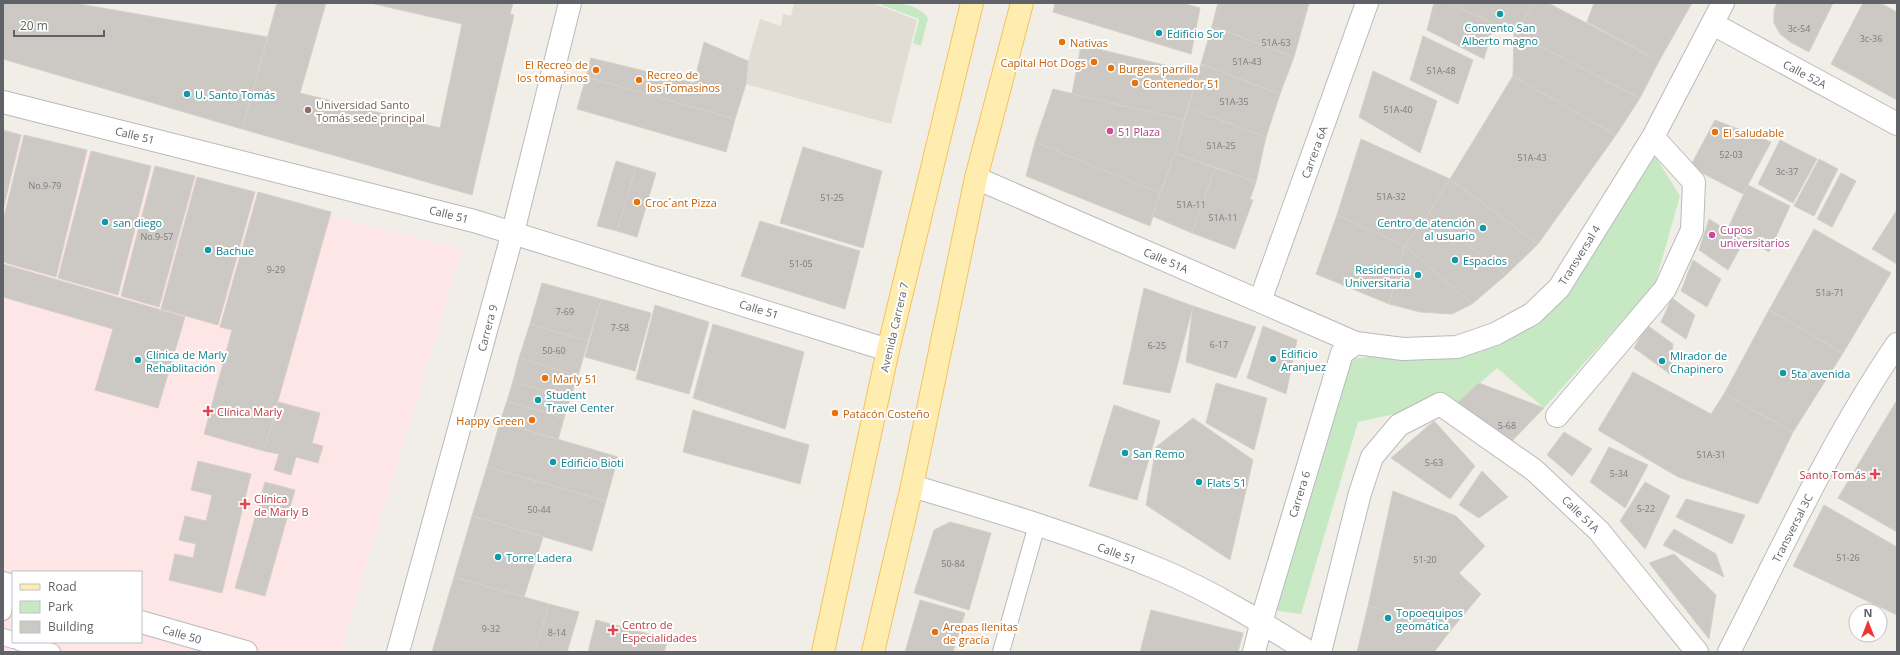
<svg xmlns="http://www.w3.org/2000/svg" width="1900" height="655" viewBox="0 0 1900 655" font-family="'Open Sans',sans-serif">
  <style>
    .education { fill: #e1ddd5 }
    .medical { fill: #fde6e5; fill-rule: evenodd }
    .green { fill: #c6e9c4 }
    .building { fill: #ccc9c4; stroke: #d6d0c5 }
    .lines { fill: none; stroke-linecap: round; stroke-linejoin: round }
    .lane-casing { stroke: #b8babe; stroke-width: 18 }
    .street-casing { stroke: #b8babe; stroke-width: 24 }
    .secondary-casing { stroke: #b9bcc1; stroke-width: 24 }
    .primary-casing { stroke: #f6c25b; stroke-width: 24 }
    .lane { stroke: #fff; stroke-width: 16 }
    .street { stroke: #fff; stroke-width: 22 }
    .secondary { stroke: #fff; stroke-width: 22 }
    .primary { stroke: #ffedaf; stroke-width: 22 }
    .culture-dot { fill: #0f9aa8; stroke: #fff; stroke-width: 1.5 }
    .food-dot { fill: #e8710a; stroke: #fff; stroke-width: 1.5 }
    .education-dot { fill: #8d6e63; stroke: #fff; stroke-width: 1.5 }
    .hotel-dot { fill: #d1479c; stroke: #fff; stroke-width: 1.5 }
    .health-dot { fill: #e0444e; stroke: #fff; stroke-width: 1.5 }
    .labels { text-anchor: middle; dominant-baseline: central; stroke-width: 4; stroke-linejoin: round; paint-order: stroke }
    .number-label { font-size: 9px; fill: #7a7c7f }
    .culture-label { font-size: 11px; fill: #0d838f; stroke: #fff; text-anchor: start }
    .food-label { font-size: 11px; fill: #c56008; stroke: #fff; text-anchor: start }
    .street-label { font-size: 11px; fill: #5f6368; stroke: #fff }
    .education-label { font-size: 11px; fill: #785e54; stroke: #fff; text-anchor: start }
    .hotel-label { font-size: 11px; fill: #b23c85; stroke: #fff; text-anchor: start }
    .health-label { font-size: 11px; fill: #be3a42; stroke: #fff; text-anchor: start }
  </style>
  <rect width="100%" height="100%" fill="#f1eee7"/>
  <path class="education" d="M794,3H873L917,20L891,124L746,84L748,61L760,19L781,26L783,14L791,16Z"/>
  <path class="medical" d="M3,131L462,250L340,652H3ZM13,572H141V642H13Z"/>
  <path class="green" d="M882,3C899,3 918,4 928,18L921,46L913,43L919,19L882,5Z
    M1655,156L1680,196L1655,284L1544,408L1497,368L1456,404H1440L1358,422L1301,614L1272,610L1338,360L1473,347L1557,303Z"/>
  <path class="building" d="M3,3H74L268,37L242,129L3,59Z
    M277,3H326L300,93L440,128L462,24L370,3H513L510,14L514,15L472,195L242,129Z
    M1055,3H1183L1200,8L1191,54L1053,12Z
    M1218,3H1309L1294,57L1212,26Z
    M1434,3H1450L1494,24L1484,59L1427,30Z
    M1450,3H1535L1514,33Z
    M1535,3H1548L1659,61L1640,98L1514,33Z
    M1594,3H1692L1659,61L1587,22Z
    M1777,3H1833L1809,52L1792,43L1780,34L1774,23V10Z
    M1863,3H1880L1897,12V100L1831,64Z
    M1212,26L1294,57L1280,94L1201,64Z
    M1514,33L1640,98L1616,135L1513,76Z
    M1423,36L1473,60L1458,104L1410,80Z
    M704,42L748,61L746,84L735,119L586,77L591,58L694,83Z
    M1081,45L1198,73L1184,120L1072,94Z
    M1201,64L1280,94L1266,137L1188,108Z
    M1373,71L1437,101L1420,153L1359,117Z
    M1513,76L1616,135L1538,244L1450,179Z
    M586,77L735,119L726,152L577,109Z
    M1053,89L1184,120L1175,153L1160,193L1035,142Z
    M1188,108L1266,137L1256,182L1175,153Z
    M1715,120L1771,142L1743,194L1690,167Z
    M3,130L21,135L3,210Z
    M24,135L87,150L56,277L3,262V221Z
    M1361,139L1450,179L1429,213L1405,246L1337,215Z
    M1780,140L1817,159L1793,203L1758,184Z
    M1035,142L1160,193L1150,226L1026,176Z
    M803,147L882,171L863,248L780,223Z
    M91,151L151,166L118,295L58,278Z
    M1175,153L1215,168L1192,233L1152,216Z
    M1819,159L1838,169L1814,216L1794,206Z
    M616,161L636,167L617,231L597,226Z
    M155,166L195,176L159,307L121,296Z
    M636,167L656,173L637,237L617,231Z
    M1215,168L1256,182L1250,199L1253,200L1235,249L1192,233Z
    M1841,173L1856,181L1832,227L1817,219Z
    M197,177L255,192L218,325L161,309Z
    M1450,179L1538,244L1506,275L1429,213Z
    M1748,185L1790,206L1769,252L1728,228Z
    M258,192L331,212L264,451L204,434L232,330L220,327Z
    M1897,210V264L1872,249Z
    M1429,213L1506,275L1472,304L1405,246Z
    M1337,215L1405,246L1389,304L1316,274Z
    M1709,219L1744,241L1728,270L1699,250Z
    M760,221L860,251L845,309L741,276Z
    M1814,229L1891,273L1843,353L1769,310Z
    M1405,246L1472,304L1452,314L1420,312L1389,304Z
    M1693,260L1721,279L1707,307L1681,291Z
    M3,264L185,317L158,408L95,390L113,329L3,297Z
    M542,283L601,299L588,341L530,324Z
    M1144,288L1193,306L1170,393L1123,384Z
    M1672,298L1695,315L1686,339L1661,322Z
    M601,299L651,313L635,371L585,357Z
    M655,305L709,322L689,394L636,379Z
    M1193,306L1256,327L1236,378L1186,362Z
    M1769,310L1843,353L1793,432L1724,394Z
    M530,324L588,341L578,376L519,358Z
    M713,324L804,352L785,429L693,398Z
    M1647,325L1673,344L1670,374L1634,348Z
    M1263,326L1297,340L1286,394L1247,378Z
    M519,358L578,376L570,399L513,381Z
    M1633,372L1711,414L1724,394L1793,432L1758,504L1678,477L1598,430Z
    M513,381L570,399L564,418L507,401Z
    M1216,383L1267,398L1254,450L1206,423Z
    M1479,383L1544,408L1511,442L1456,404Z
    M1897,400V532L1838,498Z
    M507,401L564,418L558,440L500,422Z
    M278,402L320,413L312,443L323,446L318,463L296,457L291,475L274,470L279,454L264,451Z
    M1114,405L1160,421L1137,500L1089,486Z
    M693,410L809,445L800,484L683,452Z
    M1193,418L1253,460L1230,560L1146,505L1156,447Z
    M1434,421L1475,466L1450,499L1391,458Z
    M500,422L618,457L606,501L487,467Z
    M1564,432L1592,449L1572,476L1547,455Z
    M1609,447L1648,465L1625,508L1590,482Z
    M198,461L251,474L222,593L169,580L175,554L193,558L196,544L179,540L185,516L206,521L212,495L191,490Z
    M487,467L606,501L592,551L472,516Z
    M1482,471L1508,497L1479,518L1459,505Z
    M265,482L295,490L265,596L235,588Z
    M1645,482L1670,496L1645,549L1620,521Z
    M1393,491L1456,516L1485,546L1459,573L1481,594L1451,630L1368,606Z
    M1686,499L1745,515L1732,544L1676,517Z
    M1824,505L1897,547V615L1793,566Z
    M472,516L543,537L524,597L454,577Z
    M950,522L991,533L969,610L914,593L934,530Z
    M1674,529L1716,554L1724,577L1663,545Z
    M1674,554L1716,595L1709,639L1649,563Z
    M454,577L549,604L535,652H432Z
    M920,600L965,613L953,652H905Z
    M549,604L579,612L567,652H535Z
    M1368,606L1451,630L1434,652H1357Z
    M1151,610L1243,633L1238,652H1140Z
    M596,620L668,639L664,652H588Z"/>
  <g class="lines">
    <defs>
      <path id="lane" d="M3,612L8,584
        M3,637L13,640
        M19,642L52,652
        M1001,652L1037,525"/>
      <path id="street" d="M1713,24L1897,124
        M3,102L474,221L888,350
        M976,178L1356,343L1403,349L1457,347L1495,334L1532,314L1559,288L1653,137L1723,3
        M1260,301L1367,3
        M1557,416L1665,289L1692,230L1694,182L1653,137
        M3,583L13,586
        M141,622L246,652
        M398,652L513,232L570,3
        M1254,652L1265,609L1342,353L1356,343
        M1320,652L1360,493L1372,457L1399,425L1440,404L1534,470L1599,531L1697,652"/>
      <path id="secondary" d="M912,486C996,511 1080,536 1161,570C1213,592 1261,622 1309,652
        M1729,652C1782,548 1831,441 1897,344"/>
      <path id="primary" d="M823,652L888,350L972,3
        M873,652L912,486L976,178L1022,3"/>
    </defs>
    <use href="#lane" class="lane-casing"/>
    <use href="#street" class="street-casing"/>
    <use href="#secondary" class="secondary-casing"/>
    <use href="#primary" class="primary-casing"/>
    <use href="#lane" class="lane"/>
    <use href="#street" class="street"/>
    <use href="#secondary" class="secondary"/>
    <use href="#primary" class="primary"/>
  </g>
  <g class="culture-dot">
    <circle cx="1500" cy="14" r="4"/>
    <circle cx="1159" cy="33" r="4"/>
    <circle cx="187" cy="94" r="4"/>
    <circle cx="105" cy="222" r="4"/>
    <circle cx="1483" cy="228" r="4"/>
    <circle cx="208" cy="250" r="4"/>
    <circle cx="1455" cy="260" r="4"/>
    <circle cx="1418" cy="275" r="4"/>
    <circle cx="1273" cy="359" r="4"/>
    <circle cx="138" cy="360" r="4"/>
    <circle cx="1662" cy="361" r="4"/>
    <circle cx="1783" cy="373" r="4"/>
    <circle cx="538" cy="400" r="4"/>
    <circle cx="1125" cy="453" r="4"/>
    <circle cx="553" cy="462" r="4"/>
    <circle cx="1199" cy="482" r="4"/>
    <circle cx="498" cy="557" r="4"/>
    <circle cx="1388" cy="618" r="4"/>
  </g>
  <g class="food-dot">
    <circle cx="1062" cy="42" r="4"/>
    <circle cx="1094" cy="62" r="4"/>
    <circle cx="1111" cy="68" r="4"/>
    <circle cx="596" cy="70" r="4"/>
    <circle cx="639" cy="80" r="4"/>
    <circle cx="1135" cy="83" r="4"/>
    <circle cx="1715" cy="132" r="4"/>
    <circle cx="637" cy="202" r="4"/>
    <circle cx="545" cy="378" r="4"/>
    <circle cx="835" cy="413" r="4"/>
    <circle cx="532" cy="420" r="4"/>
    <circle cx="935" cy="632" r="4"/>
  </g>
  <circle class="education-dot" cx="308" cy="110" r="4"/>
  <g class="hotel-dot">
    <circle cx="1110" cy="131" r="4"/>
    <circle cx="1712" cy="235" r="4"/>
  </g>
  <g class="health-dot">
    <path d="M206 405h4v4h4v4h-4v4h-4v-4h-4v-4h4z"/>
    <path d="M1873 468h4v4h4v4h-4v4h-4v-4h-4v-4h4z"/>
    <path d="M243 498h4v4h4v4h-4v4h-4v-4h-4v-4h4z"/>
    <path d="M611 624h4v4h4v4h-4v4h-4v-4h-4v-4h4z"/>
  </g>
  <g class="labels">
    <g class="number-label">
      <text x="1799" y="28">3c-54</text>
      <text x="1871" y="38">3c-36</text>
      <text x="1276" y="42">51A-63</text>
      <text x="1247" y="61">51A-43</text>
      <text x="1441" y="70">51A-48</text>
      <text x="1234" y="101">51A-35</text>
      <text x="1398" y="109">51A-40</text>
      <text x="1221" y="145">51A-25</text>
      <text x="1731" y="154">52-03</text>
      <text x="1532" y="157">51A-43</text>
      <text x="1787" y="171">3c-37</text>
      <text x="45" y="185">No.9-79</text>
      <text x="1391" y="196">51A-32</text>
      <text x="832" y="197">51-25</text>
      <text x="1191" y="204">51A-11</text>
      <text x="1223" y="217">51A-11</text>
      <text x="157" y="236">No.9-57</text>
      <text x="801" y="263">51-05</text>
      <text x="276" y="269">9-29</text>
      <text x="1830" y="292">51a-71</text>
      <text x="565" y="311">7-69</text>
      <text x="620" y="327">7-58</text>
      <text x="1219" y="344">6-17</text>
      <text x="1157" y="345">6-25</text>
      <text x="554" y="350">50-60</text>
      <text x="1507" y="425">5-68</text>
      <text x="1711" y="454">51A-31</text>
      <text x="1434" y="462">5-63</text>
      <text x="1619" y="473">5-34</text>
      <text x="1646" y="508">5-22</text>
      <text x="539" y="509">50-44</text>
      <text x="1848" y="557">51-26</text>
      <text x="1425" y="559">51-20</text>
      <text x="953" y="563">50-84</text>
      <text x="491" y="628">9-32</text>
      <text x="557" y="632">8-14</text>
    </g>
    <g class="culture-label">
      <text x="1500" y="27" text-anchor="middle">Convento San<tspan x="1500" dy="13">Alberto magno</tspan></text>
      <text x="1167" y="33">Edificio Sor</text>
      <text x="195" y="94">U. Santo Tomás</text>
      <text x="113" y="222">san diego</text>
      <text x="1475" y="222" text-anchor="end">Centro de atención<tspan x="1475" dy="13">al usuario</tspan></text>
      <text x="216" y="250">Bachue</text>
      <text x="1463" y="260">Espacios</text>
      <text x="1410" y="269" text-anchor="end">Residencia<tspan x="1410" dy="13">Universitaria</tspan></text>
      <text x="1281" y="353">Edificio<tspan x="1281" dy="13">Aranjuez</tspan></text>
      <text x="146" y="354">Clínica de Marly<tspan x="146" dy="13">Rehablitación</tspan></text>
      <text x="1670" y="355">MIrador de<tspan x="1670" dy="13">Chapinero</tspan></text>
      <text x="1791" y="373">5ta avenida</text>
      <text x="546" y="394">Student<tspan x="546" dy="13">Travel Center</tspan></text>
      <text x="1133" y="453">San Remo</text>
      <text x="561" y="462">Edificio Bioti</text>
      <text x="1207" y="482">Flats 51</text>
      <text x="506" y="557">Torre Ladera</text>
      <text x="1396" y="612">Topoequipos<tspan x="1396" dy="13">geomática</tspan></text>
    </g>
    <g class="food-label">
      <text x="1070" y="42">Nativas</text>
      <text x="1086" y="62" text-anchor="end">Capital Hot Dogs</text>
      <text x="588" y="64" text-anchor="end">El Recreo de<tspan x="588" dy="13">los tomasinos</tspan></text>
      <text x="1119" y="68">Burgers parrilla</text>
      <text x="647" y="74">Recreo de<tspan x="647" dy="13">los Tomasinos</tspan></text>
      <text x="1143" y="83">Contenedor 51</text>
      <text x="1723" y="132">El saludable</text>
      <text x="645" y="202">Croc´ant Pizza</text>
      <text x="553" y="378">Marly 51</text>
      <text x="843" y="413">Patacón Costeño</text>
      <text x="524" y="420" text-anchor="end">Happy Green</text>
      <text x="943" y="626">Arepas llenitas<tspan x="943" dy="13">de gracía</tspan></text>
    </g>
    <g class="street-label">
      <text transform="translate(1805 74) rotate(28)">Calle 52A</text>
      <text transform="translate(135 135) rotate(14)">Calle 51</text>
      <text transform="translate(1314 152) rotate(-70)">Carrera 6A</text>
      <text transform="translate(449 214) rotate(14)">Calle 51</text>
      <text transform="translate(1579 255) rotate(-58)">Transversal 4</text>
      <text transform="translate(1166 260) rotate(23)">Calle 51A</text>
      <text transform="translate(759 309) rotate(17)">Calle 51</text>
      <text transform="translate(894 327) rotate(-77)">Avenida Carrera 7</text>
      <text transform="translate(487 328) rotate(-75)">Carrera 9</text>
      <text transform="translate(1299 494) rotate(-73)">Carrera 6</text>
      <text transform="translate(1581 514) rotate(44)">Calle 51A</text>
      <text transform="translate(1792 528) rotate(-63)">Transversal 3C</text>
      <text transform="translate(1117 553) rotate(21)">Calle 51</text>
      <text transform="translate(182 634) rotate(16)">Calle 50</text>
    </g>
    <g class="education-label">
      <text x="316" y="104">Universidad Santo<tspan x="316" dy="13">Tomás sede principal</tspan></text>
    </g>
    <g class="hotel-label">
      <text x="1118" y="131">51 Plaza</text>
      <text x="1720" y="229">Cupos<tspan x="1720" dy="13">universitarios</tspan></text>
    </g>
    <g class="health-label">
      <text x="217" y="411">Clínica Marly</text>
      <text x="1866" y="474" text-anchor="end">Santo Tomás</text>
      <text x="254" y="498">Clínica<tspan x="254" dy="13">de Marly B</tspan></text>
      <text x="622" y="624">Centro de<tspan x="622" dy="13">Especialidades</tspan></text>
    </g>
  </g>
  <rect width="1900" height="655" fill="none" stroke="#5f6368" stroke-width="8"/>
  <rect x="12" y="571" width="130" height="72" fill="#ffffff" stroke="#bfc1c3"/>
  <rect x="20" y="584" width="20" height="6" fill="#ffedaf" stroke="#bfc1c3"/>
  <text x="48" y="591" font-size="12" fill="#5f6368">Road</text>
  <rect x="20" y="601" width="20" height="12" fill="#c6e9c4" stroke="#bfc1c3"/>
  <text x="48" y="611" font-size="12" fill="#5f6368">Park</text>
  <rect x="20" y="621" width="20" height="12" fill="#ccc9c4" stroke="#bfc1c3"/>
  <text x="48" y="631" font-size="12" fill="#5f6368">Building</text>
  <g transform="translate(1868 623)"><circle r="19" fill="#ffffff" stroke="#bfc1c3"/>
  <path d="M0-3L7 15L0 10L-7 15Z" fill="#ef332f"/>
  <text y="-6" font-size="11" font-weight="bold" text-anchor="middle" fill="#5f6368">N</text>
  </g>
  <path d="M14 30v6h90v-6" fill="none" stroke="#5f6368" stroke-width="2"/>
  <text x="20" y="30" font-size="12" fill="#5f6368" stroke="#ffffff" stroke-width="3" paint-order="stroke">20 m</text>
</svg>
